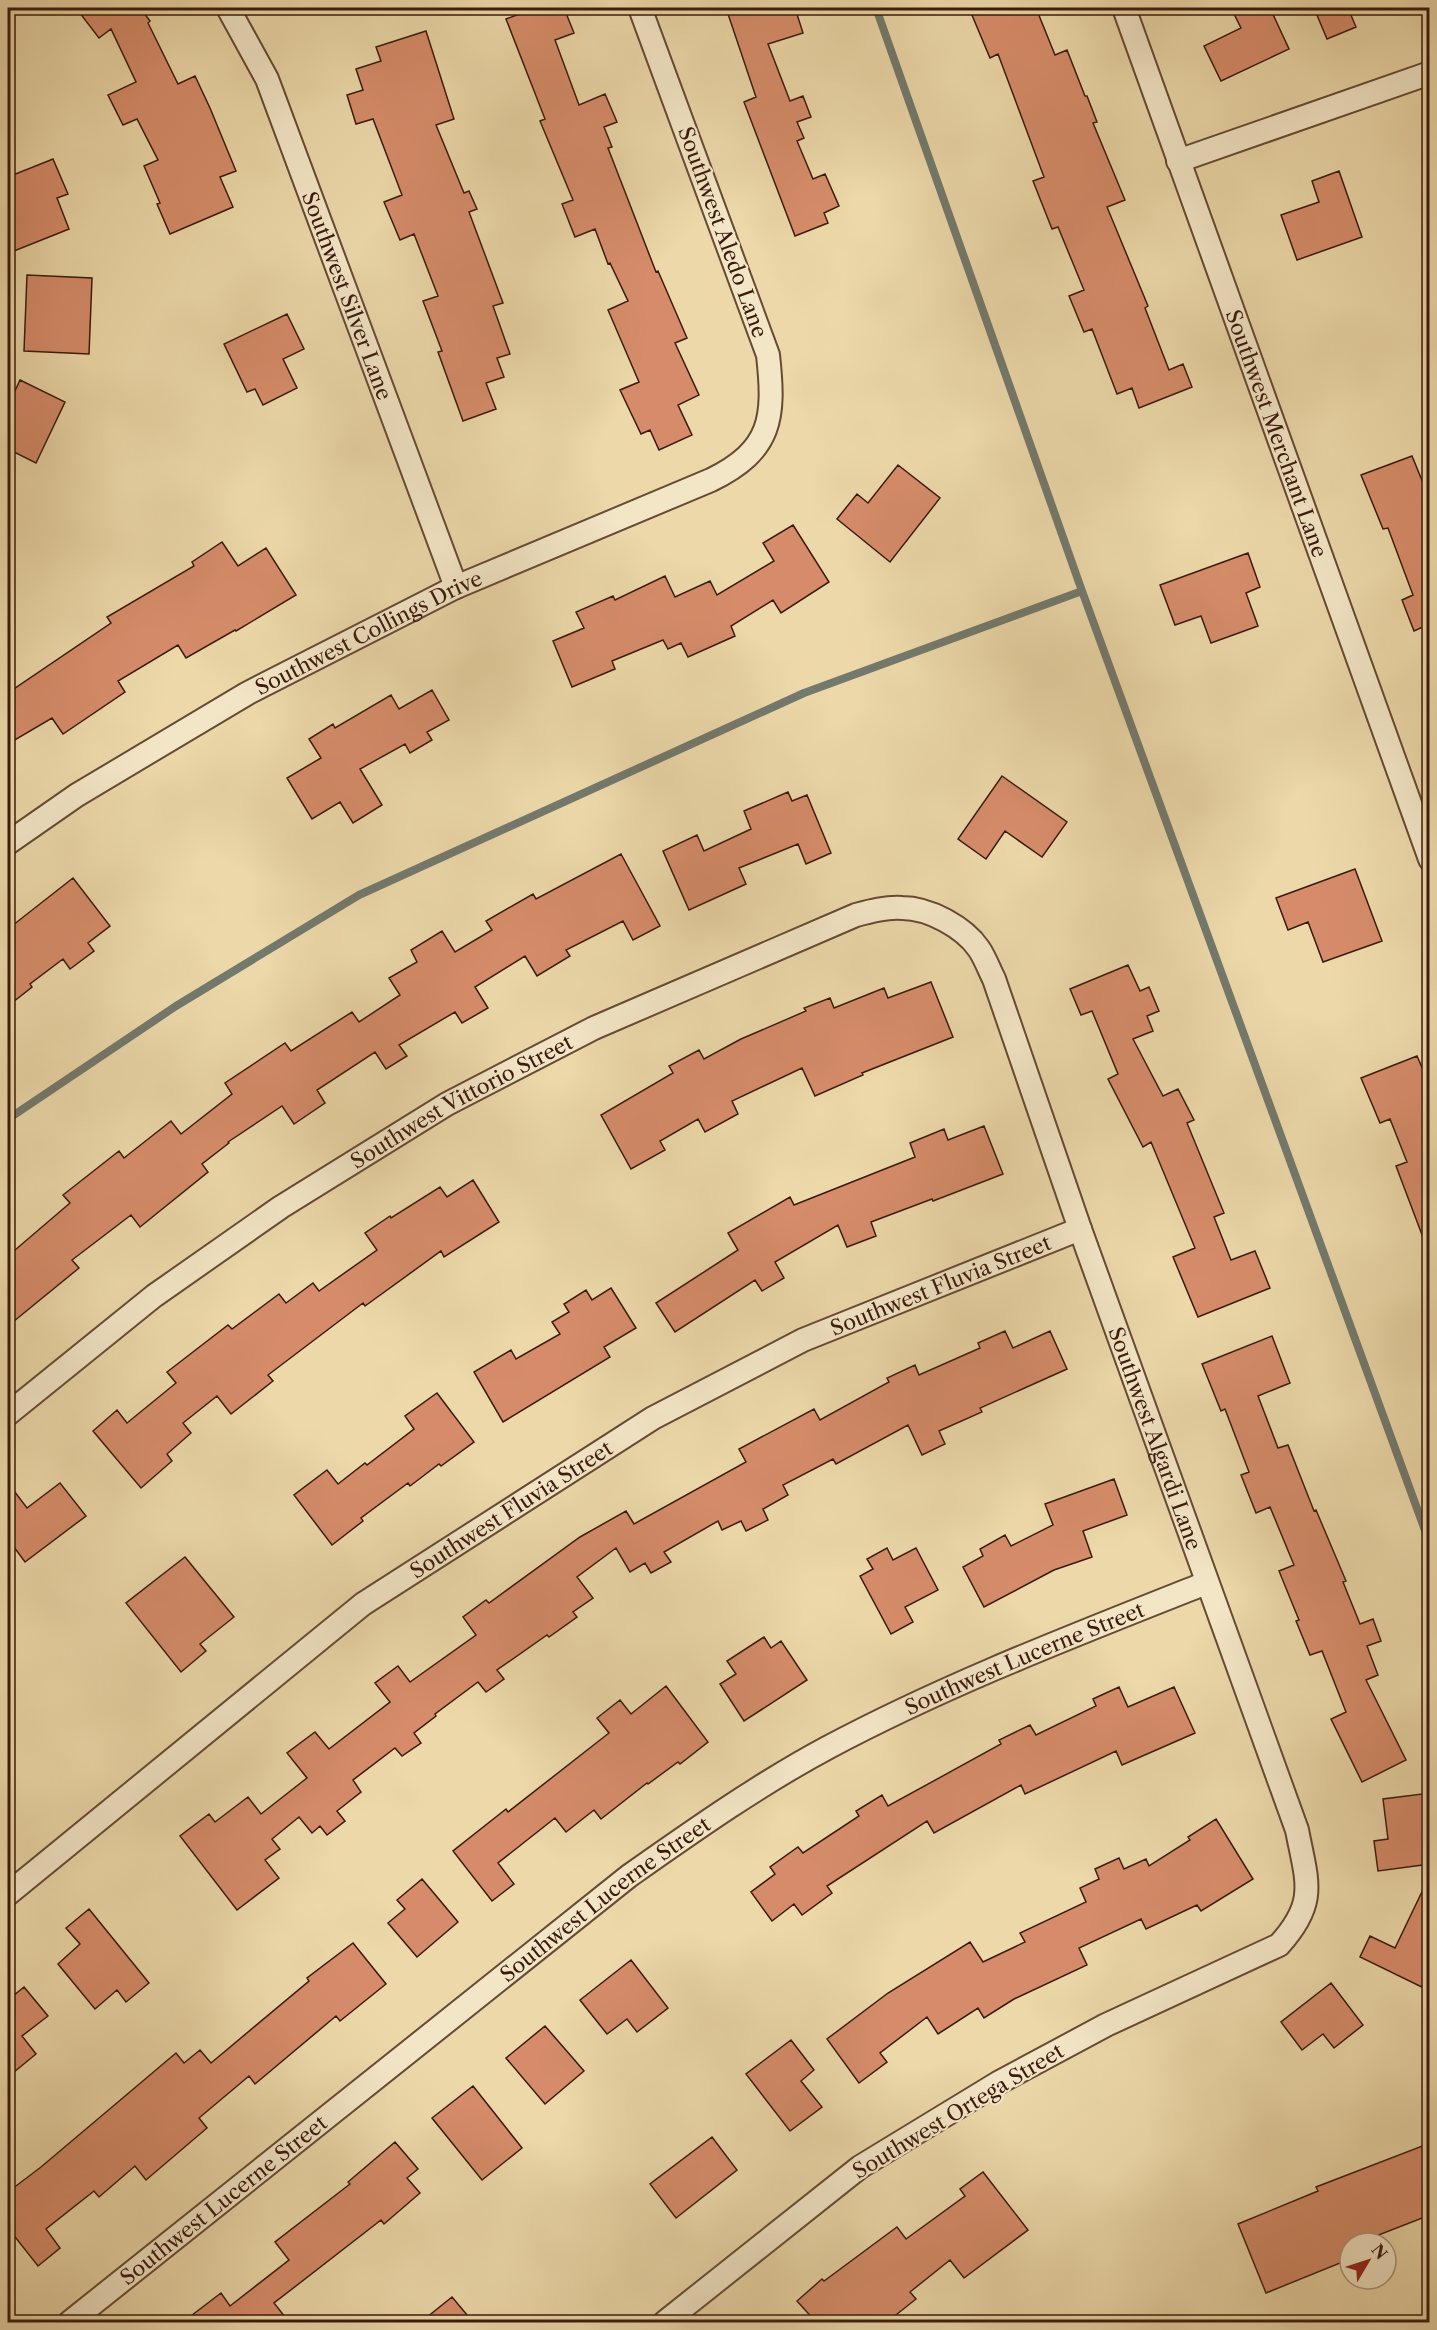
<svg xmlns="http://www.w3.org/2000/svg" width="1437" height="2330" viewBox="0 0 1437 2330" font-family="'Libre Caslon Text',serif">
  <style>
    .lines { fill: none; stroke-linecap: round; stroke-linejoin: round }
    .stream { stroke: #73796d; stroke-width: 8 }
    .building { fill: #d68c6a; stroke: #3a1a0d; stroke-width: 1.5 }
    .street-casing { stroke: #664a34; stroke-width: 26 }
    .street { stroke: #f3e6c7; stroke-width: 22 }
    .labels { text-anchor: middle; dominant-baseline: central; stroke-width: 4.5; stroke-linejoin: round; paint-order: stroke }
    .street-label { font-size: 21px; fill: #3a1a0d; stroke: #f3e6c7 }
  </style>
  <rect width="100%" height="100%" fill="#ecd8a9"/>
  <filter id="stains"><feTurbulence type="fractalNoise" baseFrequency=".00333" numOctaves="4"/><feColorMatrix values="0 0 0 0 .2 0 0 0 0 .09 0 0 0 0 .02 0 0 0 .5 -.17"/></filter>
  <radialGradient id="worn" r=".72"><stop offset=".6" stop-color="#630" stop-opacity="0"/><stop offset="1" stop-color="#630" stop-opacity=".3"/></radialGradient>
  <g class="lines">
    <path class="stream" d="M876,8L1082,591L1430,1544
      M8,1119L176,1006L359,895L804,693L1082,591"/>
  </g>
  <path class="building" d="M76,8H140L150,21L148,23L178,84L195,76L210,108L236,171L220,177L233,207L170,234L157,204L160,203L144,166L158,160L137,119L123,125L108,95L136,82L111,29L99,38Z
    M536,8H564L574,33L555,40L579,105L605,94L617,122L604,127L612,147L608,148L656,272L658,271L687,338L675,343L699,395L678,405L692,435L659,450L650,430L641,434L620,390L639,382L608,310L628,301L610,263L608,264L595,229L575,237L562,204L573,200L540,121L545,119L506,19Z
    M726,8H795L803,33L768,44L790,101L803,96L811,117L797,122L804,138L797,141L813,179L825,174L839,206L824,213L828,223L795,236L744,102L756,97Z
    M969,8H1036L1055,55L1067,50L1085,96H1087L1097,122L1093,123L1125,200L1107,207L1148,306L1145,308L1169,370L1183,364L1192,387L1139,408L1132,388L1117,394L1092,329L1084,332L1069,296L1084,290L1058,227L1052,229L1033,181L1044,177L998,54L990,58Z
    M1231,8H1270L1289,49L1221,81L1204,46L1241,28Z
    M1314,8H1348L1356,27L1327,39Z
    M426,31L454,119L436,125L464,193L469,191L477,209L469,212L503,303L493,306L510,354L497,358L504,377L486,383L496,409L463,421L438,352L442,351L423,301L438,296L414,234L400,240L384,202L402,195L373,119L356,124L347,95L363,90L356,69L381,61L376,47Z
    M53,159L68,194L57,198L69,229L14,251L8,235V177Z
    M1339,171L1362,237L1297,260L1281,215L1319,202L1312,181Z
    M27,275L92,278L89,354L24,351Z
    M287,314L304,349L283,359L297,388L263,405L255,389L247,392L224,344Z
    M20,380L65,402L36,463L8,449V406Z
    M1412,456L1430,500V632L1428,633L1425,626L1414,631L1402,600L1413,595L1388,528L1383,529L1361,475Z
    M898,465L940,498L890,562L837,519L857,494L868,503Z
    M793,525L829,582L781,613L773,600L731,626L735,636L688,657L681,643L668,649L663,640L612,661L615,669L572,687L553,641L584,628L576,612L613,596L615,600L665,576L675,597L710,581L717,595L774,561L763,543Z
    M222,542L238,566L266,548L296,595L236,631L235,630L186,658L178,645L118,681L125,692L63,734L52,718L8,744V693L111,623L107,617L194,566L192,562Z
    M1248,553L1260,587L1246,593L1258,626L1211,643L1201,616L1175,625L1160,585Z
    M432,690L449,720L427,732L432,740L410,753L405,744L360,769L382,805L353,823L340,802L312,819L287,778L321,758L309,739L333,724L335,728L391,695L399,709Z
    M1002,776L1067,822L1042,857L1005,831L986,859L958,839Z
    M788,792L792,801L807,795L831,853L806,864L798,844L739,868L746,884L689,910L663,851L697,835L704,851L751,829L744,811Z
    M621,854L660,926L633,940L623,921L566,950L570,956L537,976L525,956L475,987L488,1008L462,1023L455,1012L399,1045L407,1056L386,1069L375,1052L317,1090L325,1103L294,1124L282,1106L228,1142L229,1143L202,1164L208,1172L140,1227L131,1215L72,1260L79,1268L8,1326V1256L70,1203L63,1195L119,1151L124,1158L171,1121L181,1134L232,1094L225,1083L285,1043L291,1051L352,1012L359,1022L400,995L389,978L417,962L411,950L442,931L455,952L492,930L486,921L533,894L536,899Z
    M1355,869L1382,941L1323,962L1308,922L1288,930L1276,898Z
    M73,878L110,926L88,943L94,951L70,969L63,959L30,984L32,987L8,1006V929Z
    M1128,965L1140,991L1149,987L1159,1011L1147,1016L1153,1031L1133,1039L1163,1096L1178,1089L1194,1120L1187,1123L1224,1213L1214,1217L1231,1260L1255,1251L1270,1288L1198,1317L1173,1257L1195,1248L1151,1142L1143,1147L1108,1079L1118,1074L1092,1011L1081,1015L1070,989Z
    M931,982L953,1037L862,1073L863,1075L815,1096L802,1068L732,1101L738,1114L705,1132L698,1119L660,1141L665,1150L631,1169L601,1115L673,1073L669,1066L699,1050L704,1059L741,1039L806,1011L804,1008L830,998L834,1008L884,988L888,998Z
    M1417,1056L1430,1086V1248H1427L1396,1166L1407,1162L1390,1119L1380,1123L1361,1078Z
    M984,1126L1003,1174L933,1201L932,1199L871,1222L876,1236L847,1247L838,1225L775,1262L784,1278L762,1291L755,1280L675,1332L656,1303L738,1250L728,1233L790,1197L794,1205L915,1157L910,1143L944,1129L948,1140Z
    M473,1180L499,1222L444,1257L441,1251L365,1306L363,1303L268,1375L273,1381L231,1414L217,1396L183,1423L191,1433L167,1454L172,1461L141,1488L93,1431L117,1410L127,1423L176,1383L167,1372L228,1325L232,1329L279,1294L286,1303L313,1283L319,1291L377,1250L365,1233L390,1216L391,1218L440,1187L447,1197Z
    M611,1288L636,1328L604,1347L610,1357L503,1422L474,1372L511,1350L516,1359L560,1334L552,1322L569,1312L564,1304L586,1290L592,1300Z
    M1005,1331L1013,1348L1050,1331L1067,1369L980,1408L982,1412L939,1431L945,1444L922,1455L908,1425L836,1464L833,1459L783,1485L788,1495L763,1509L768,1520L746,1531L741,1521L722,1530L718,1521L664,1552L671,1562L651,1573L645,1563L630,1572L616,1548L577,1577L593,1598L573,1612L577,1617L549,1637L547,1635L497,1670L504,1679L486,1692L478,1682L435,1714L436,1716L414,1733L421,1743L402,1756L395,1748L353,1780L361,1792L337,1811L345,1821L327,1835L320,1826L312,1833L299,1817L272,1839L280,1849L265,1860L279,1878L237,1910L180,1836L209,1814L215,1822L248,1797L261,1814L307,1778L287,1753L315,1732L329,1749L390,1702L375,1683L398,1666L410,1682L476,1635L463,1617L486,1600L489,1603L580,1537L626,1511L634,1524L746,1462L739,1449L814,1409L820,1420L889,1382L887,1378L915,1365L919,1375L980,1348L978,1343Z
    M1272,1336L1290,1383L1258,1396L1278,1448L1288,1445L1314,1511L1316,1510L1346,1581L1343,1582L1360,1624L1373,1619L1381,1641L1367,1646L1378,1675L1366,1680L1406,1760L1362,1782L1331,1719L1346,1712L1322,1651L1310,1655L1296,1621L1299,1620L1279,1571L1294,1565L1270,1507L1256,1513L1241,1475L1249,1472L1225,1409L1221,1411L1202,1364Z
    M437,1393L474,1442L441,1466L439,1464L410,1486L408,1483L361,1518L363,1521L332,1545L294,1495L327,1470L338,1484L365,1463L367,1465L414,1429L405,1416Z
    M1114,1479L1127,1515L1083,1531L1092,1557L1054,1570L984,1607L963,1567L983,1556L980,1549L1005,1535L1011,1546L1053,1525L1045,1504Z
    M8,1483L27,1508L60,1483L86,1516L25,1562L8,1539Z
    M887,1548L893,1560L916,1548L938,1590L905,1607L913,1622L891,1634L860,1576L873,1569L867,1559Z
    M185,1557L234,1617L200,1644L206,1651L181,1672L126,1603Z
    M764,1637L771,1648L781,1641L807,1680L744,1721L720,1684L736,1674L727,1661Z
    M666,1686L708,1742L680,1764L678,1762L648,1784L647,1783L601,1819L594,1810L566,1832L555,1818L498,1863L514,1884L492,1901L453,1851L506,1809L508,1812L609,1733L597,1718L620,1700L631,1714Z
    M1119,1687L1128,1707L1174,1687L1195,1733L1122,1765L1116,1751L1025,1794L1021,1785L934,1833L927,1821L827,1886L832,1893L802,1915L794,1904L772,1921L751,1892L775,1874L770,1867L798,1847L803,1853L859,1816L856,1811L882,1795L888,1806L1001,1744L999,1740L1030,1725L1036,1735L1096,1706L1093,1699Z
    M1430,1793V1864L1378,1871L1374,1841L1388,1839L1383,1799Z
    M1216,1819L1253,1879L1201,1911L1197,1905L1146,1929L1141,1919L1079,1948L1087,1965L1014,1999L984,2018L978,2008L938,2034L927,2017L880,2053L887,2062L859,2083L827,2039L888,1993L970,1942L983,1962L1025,1942L1020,1933L1086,1902L1080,1888L1099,1879L1095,1869L1119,1858L1124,1869L1146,1859L1149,1866L1190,1840L1188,1837Z
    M1430,1875V1991L1360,1957L1370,1936L1395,1948Z
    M422,1879L458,1922L417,1957L388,1923L405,1909L397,1900Z
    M89,1909L149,1983L126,2002L117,1990L95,2009L58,1964L80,1944L66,1928Z
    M353,1943L386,1984L340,2021L336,2016L255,2084L249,2076L199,2118L207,2128L146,2180L135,2166L99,2197L94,2191L46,2229L60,2248L38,2266L8,2228V2192L41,2167L176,2053L184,2063L200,2050L211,2063L309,1981L307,1978Z
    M631,1960L668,2008L637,2032L627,2019L607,2034L580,2000Z
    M1331,1983L1363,2025L1334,2048L1323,2034L1302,2050L1281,2022Z
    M24,1987L48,2016L22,2036L36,2054L8,2077V2000Z
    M545,2026L584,2071L545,2104L506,2058Z
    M791,2040L814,2070L801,2081L822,2107L790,2131L746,2074Z
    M473,2086L522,2148L482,2180L432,2118Z
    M712,2137L737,2170L676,2218L650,2184Z
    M395,2142L418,2169L407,2178L420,2193L384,2224L381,2220L274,2303L289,2322H183L221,2293L230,2306L289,2260L275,2242L350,2184L348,2182Z
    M1430,2143V2215L1358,2243H1350V2259L1266,2293L1238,2224L1318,2191L1316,2187Z
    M983,2172L1028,2230L964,2278L950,2260L910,2292L916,2299L887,2322H816L797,2301L822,2279L824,2281L897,2227L906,2239L965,2196L960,2189Z
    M452,2297L473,2322H421Z"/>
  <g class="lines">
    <defs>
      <g id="street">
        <path id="s1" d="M228,8L267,79L456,587"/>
        <path id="s2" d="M1124,8L1430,859"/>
        <path d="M1178,161L1430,73"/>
        <path id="s3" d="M8,843L77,795L248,693L456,587L711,480C772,450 775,418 768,355L640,8"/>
        <path id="s4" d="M8,1414L154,1296L281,1207L447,1104L594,1028L856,915C871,911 886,907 902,908C929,908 964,927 979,949C985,958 989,969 994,979L1080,1229L1297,1830C1307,1882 1318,1902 1279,1945L1106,2025L998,2083L860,2167L665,2322"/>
        <path id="s5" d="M8,1894L363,1604L653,1418L803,1340L1080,1229"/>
        <path id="s6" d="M70,2322L629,1876C693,1831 758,1785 827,1748C949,1683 1078,1634 1206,1583"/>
      </g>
    </defs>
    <use href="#street" class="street-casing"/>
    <use href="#street" class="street"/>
  </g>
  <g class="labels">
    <g class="street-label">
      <text transform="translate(723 232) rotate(70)">Southwest Aledo Lane</text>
      <text stroke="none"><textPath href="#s1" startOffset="312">Southwest Silver Lane</textPath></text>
      <text stroke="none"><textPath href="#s2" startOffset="452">Southwest Merchant Lane</textPath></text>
      <text stroke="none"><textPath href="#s3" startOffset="418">Southwest Collings Drive</textPath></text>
      <text stroke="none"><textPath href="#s4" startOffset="552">Southwest Vittorio Street</textPath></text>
      <text stroke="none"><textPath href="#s5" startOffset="1120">Southwest Fluvia Street</textPath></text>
      <text stroke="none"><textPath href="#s4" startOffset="1646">Southwest Algardi Lane</textPath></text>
      <text stroke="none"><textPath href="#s5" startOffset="634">Southwest Fluvia Street</textPath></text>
      <text stroke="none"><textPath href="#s6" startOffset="1168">Southwest Lucerne Street</textPath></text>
      <text stroke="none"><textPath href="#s6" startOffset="682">Southwest Lucerne Street</textPath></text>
      <text transform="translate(958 2111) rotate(-31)">Southwest Ortega Street</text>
      <text stroke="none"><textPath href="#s6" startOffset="196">Southwest Lucerne Street</textPath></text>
    </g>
  </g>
  <rect width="1437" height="2330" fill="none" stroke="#ecd8a9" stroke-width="30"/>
  <rect x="9" y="9" width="1419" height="2312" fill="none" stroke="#3a1a0d" stroke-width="3"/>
  <rect x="15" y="15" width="1407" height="2300" fill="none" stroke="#3a1a0d" stroke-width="1.5"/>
  <g transform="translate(1368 2261) rotate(51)"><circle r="28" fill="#f3e6c7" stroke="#a9947d" stroke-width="1.5"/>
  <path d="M0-4.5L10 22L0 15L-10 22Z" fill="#8f2418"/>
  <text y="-9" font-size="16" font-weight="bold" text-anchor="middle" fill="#3a1a0d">N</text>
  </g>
  <rect width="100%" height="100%" filter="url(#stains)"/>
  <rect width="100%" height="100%" fill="url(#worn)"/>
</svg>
